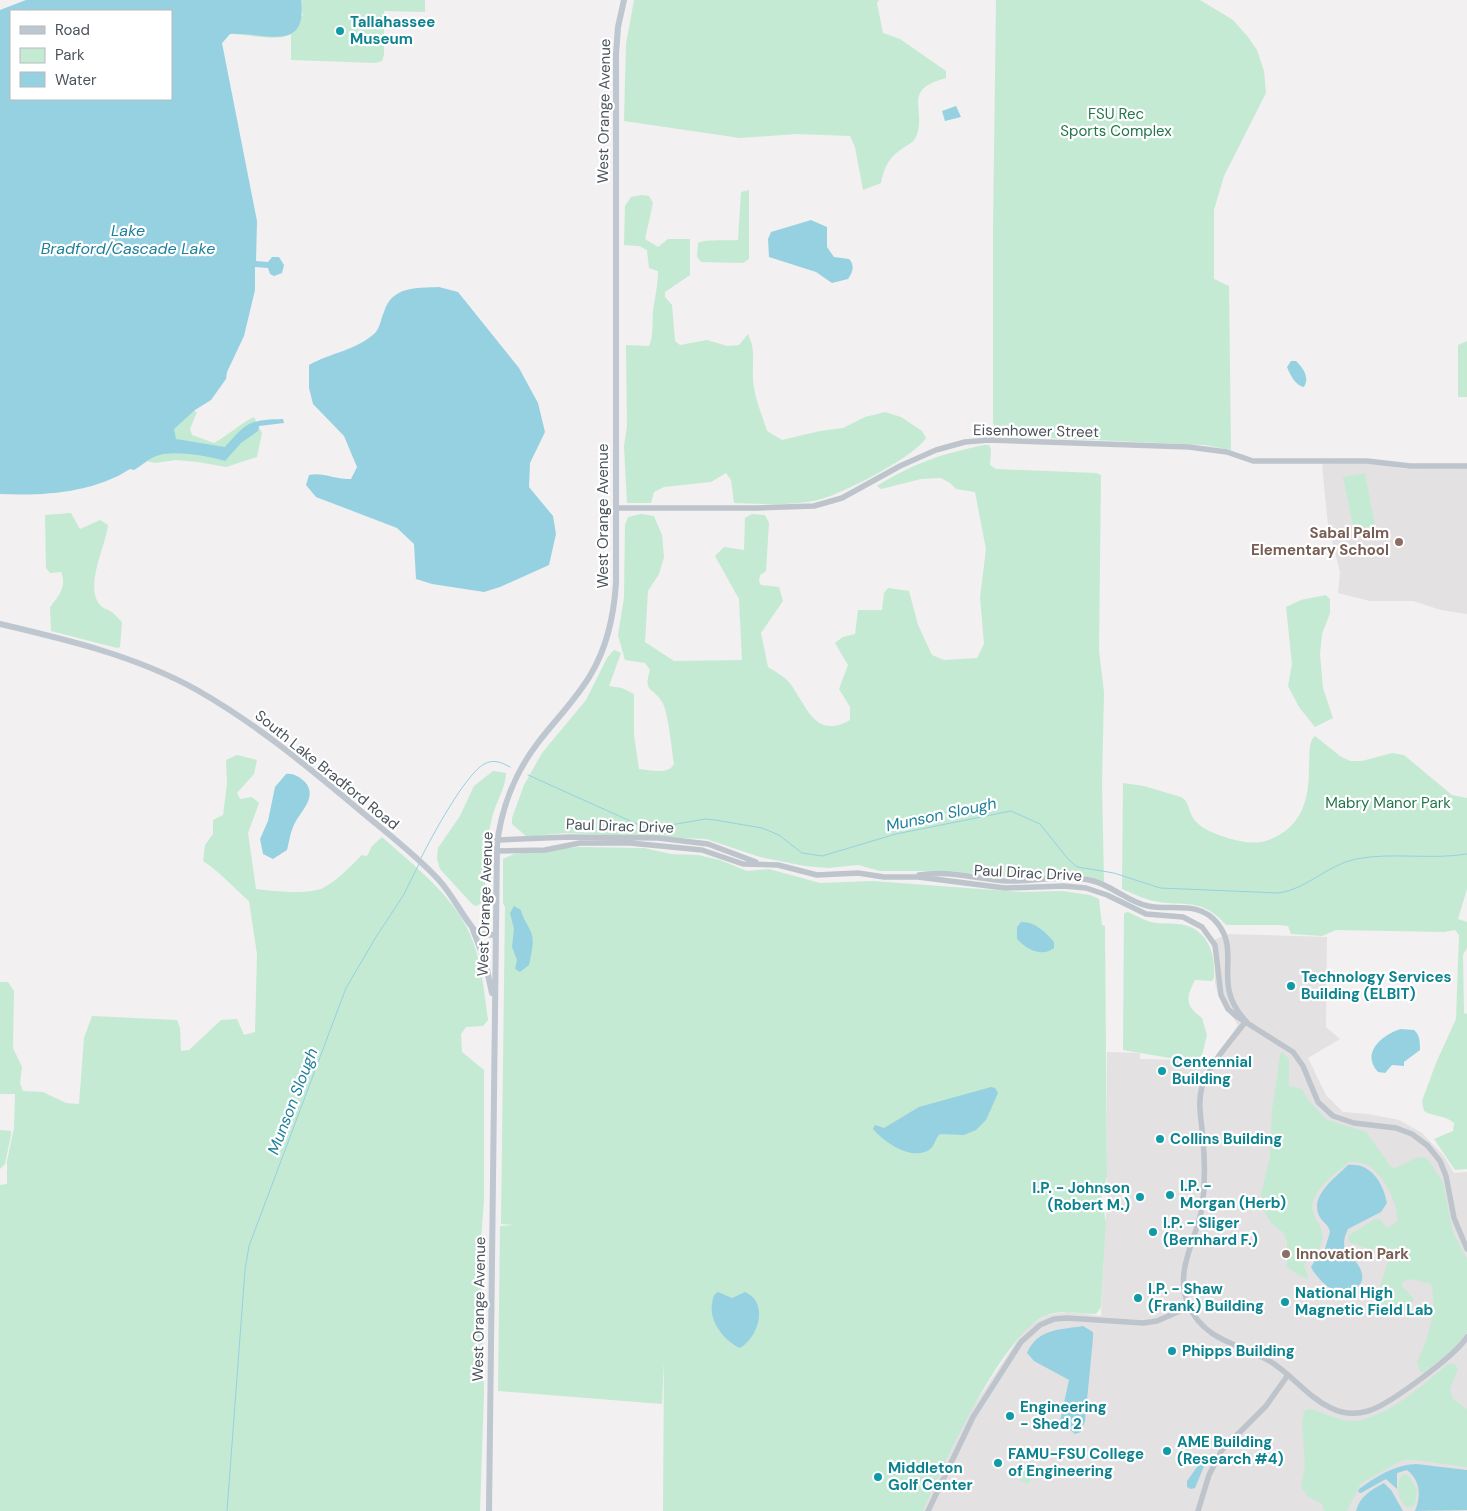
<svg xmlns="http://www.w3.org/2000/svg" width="1467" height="1511" font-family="'DM Sans',sans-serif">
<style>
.education{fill:#e3e1e1}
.green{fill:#c4ead3}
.water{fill:#96d1e2;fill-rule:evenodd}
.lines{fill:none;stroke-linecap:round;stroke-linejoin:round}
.stream{stroke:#96d1e2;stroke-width:1}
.tertiary{stroke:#bdc4cb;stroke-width:5.5}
.secondary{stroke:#bec6cf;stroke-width:6}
.culture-dot{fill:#0f9aa8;stroke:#fff;stroke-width:2}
.education-dot{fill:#8d6e63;stroke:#fff;stroke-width:2}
.labels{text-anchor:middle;stroke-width:4.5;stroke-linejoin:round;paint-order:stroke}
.culture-label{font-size:15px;font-weight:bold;fill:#0d838f;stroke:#fff;text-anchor:start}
.street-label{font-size:15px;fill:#4a535b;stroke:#fff}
.park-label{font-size:15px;fill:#23754d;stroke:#fff}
.education-label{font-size:15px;font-weight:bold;fill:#785e54;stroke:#fff;text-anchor:end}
.water-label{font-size:16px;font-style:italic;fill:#1e7f9b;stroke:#fff}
</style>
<rect width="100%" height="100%" fill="#f2f0f0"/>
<!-- education -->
<path class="education" d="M1373,463L1406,469L1467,468V614L1441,610L1413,601H1370L1338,593L1340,572L1328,525L1322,465L1323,464Z
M1227,934L1327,937L1326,1027L1340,1039L1308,1058L1326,1095L1343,1112L1368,1114L1399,1120L1422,1133L1444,1156L1454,1173L1467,1172V1511H832L945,1463L967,1416L1022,1333L1029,1326L1047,1315L1068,1312L1101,1316L1107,1197V1052L1140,1053V1059L1189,1060V1065L1211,1064L1238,1025L1218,994L1215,983V954L1210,942Z"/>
<!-- green -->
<path class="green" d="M199,0L303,16L300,0H425V12L384,11V55L382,61L375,63L291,60V34C279,42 246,34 230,34L222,43Z
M634,0H879L877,3L883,33L900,39L946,71V78C899,90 929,111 915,139C912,143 907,145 903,148C889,157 884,167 881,183L863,190L855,147L850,136L797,134L740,138L624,121L626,44Z
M996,0H1200L1233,20L1248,37L1257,50L1264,71L1266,93L1224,176L1214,210V279L1229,286L1231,450L1205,445L1004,436L996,432L993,422V229Z
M749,190V259L743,263L701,262L697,257L698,243C705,239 728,241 738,240L741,192Z
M642,195L649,196L653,203L645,239L658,247L668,239H690V275L665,292V297L672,305L675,341L680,345L707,340L727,346L739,345L748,334C756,351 752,359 753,377C753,395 762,414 767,431L782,440L820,431L843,428L865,417L885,412L901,417L922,431L926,438C913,458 842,494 818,500C791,506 761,504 734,503L731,480L726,473L711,482L664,487L654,492L651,503H627L624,446L627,427L626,345L649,346C654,335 652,323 653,311C655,297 658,285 658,271L649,268L647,250L639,246L624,245L625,206L631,197Z
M1467,341V397H1458V345Z
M192,410L197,412L190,429L192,435L214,443C229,435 239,424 254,417L262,433L257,457L226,467L198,462L176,460L155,463L141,460Z
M984,445H989L991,449L990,465L996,469L1096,473L1101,475L1099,650L1104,692L1102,784L1104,882L1068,876L1001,877L950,871H880L858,865L828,868L805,866L760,857L706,839L564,833L527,837L512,824V818L524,785L542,753L586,700L607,658L614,650L621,653L609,686L622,688L634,694V735L639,769C651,770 668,775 674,764C672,752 668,709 662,702C652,686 643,693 650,670L645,663L625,660L618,635L624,598L625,525L628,517L641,514L654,516L662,535L664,557L659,574L648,591L645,642L674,661L742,660L739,599L715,556L724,547L744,550L745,518L752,514L765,515L769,523L766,571L760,575L759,581L761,585L779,587L783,601L761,633L768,667C774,671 782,675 787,680C805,699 812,742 850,720V707L839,689L848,665L835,643L843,637L855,634L858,610H882L884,593L888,588L909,591L918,625L932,655L944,660L977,658L984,644L980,597L986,549L975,492L956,489L950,483L941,478L921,479L881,489L877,486C914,463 941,454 984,445Z
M1365,473L1375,526L1354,530L1343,477Z
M71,513L80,529L100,520L108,525C106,545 84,587 100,605C102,608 107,609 110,611C114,613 118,618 122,622L120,647L117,648L51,631L50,607C59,596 67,586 61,572L50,573L46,568L45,515Z
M1326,595L1330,599V613L1322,634L1320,654L1323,688L1333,718L1315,727L1299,707L1288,686L1292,664L1286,607L1301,600Z
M1315,736L1340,756L1350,761H1362L1392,753L1404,755L1452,795L1467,798V889L1458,919L1467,922V948L1463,955L1464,1013L1467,1014V1169L1455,1170L1434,1139L1453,1131L1454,1123C1445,1115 1434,1117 1424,1111L1422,1101L1436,1063L1456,1019L1459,935L1455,930L1444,932L1336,930L1322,936L1291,934L1288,926L1280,925H1226C1203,899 1189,906 1159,902C1145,900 1134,894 1122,889L1123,783L1144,786L1181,797C1189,801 1188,809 1192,816C1199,830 1221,836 1235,840C1252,844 1264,844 1279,835C1325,809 1300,746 1315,736Z
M237,755L257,760L254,774L237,793L240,799L252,797L259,803L248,833L256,889C272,891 309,895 323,888C338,880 350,867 362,855L367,856L372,846L382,837C413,865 452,894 470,934C482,961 484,992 488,1020L483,1026L466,1027L461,1034L462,1052L484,1070V1200L481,1239L484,1393L480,1511H0V1185L7,1184V1161L14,1128L15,1094H0V982H8L14,991L13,1048L22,1067L20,1083L23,1091L43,1092L66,1103L79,1104L84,1038L92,1016L177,1020L180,1028L181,1051L189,1050L221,1020L237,1019L244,1035L255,1032L257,954L249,901C233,887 220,872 203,861L205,845L213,834V820L223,815L227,784L226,760Z
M493,771L506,773C506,788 495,803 492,818C485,844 485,873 485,900L477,906L473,905L440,869L437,859L438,848L460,816L474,786Z
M579,847L644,848L671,854L698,855L720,860L747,871L769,869L820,883L872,881L1022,892L1062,891L1090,895L1099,899L1102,925L1105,926L1107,1177L1099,1206L1104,1211L1106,1223L1101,1307L1096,1314C1080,1314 1065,1310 1050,1314C1004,1327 943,1467 923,1511H663L664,1361L662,1404L498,1391L500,1226L514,1225L501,1224L505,907L503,903V859L514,854Z
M1128,912C1137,916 1147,922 1157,923C1164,924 1170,923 1177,924C1207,926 1216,953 1214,978L1212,981L1195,980C1185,999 1186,1006 1202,1018L1207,1035L1202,1055L1193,1062L1123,1050L1124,913Z
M1282,1052L1289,1059V1086L1302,1089L1308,1100L1327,1120L1366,1132L1391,1167L1395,1168L1416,1158L1424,1157L1430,1162L1443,1183L1453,1233L1467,1259V1332L1455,1348L1423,1373L1420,1371L1417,1362C1428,1340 1438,1309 1431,1284L1411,1279L1402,1282V1286L1414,1299L1411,1305L1392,1316L1377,1308L1376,1299L1391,1252L1389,1249H1368L1349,1242L1348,1236L1375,1219L1381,1220L1387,1228L1397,1222C1399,1203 1384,1177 1369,1166C1364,1162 1356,1162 1349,1162C1337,1172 1321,1183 1314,1198C1305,1216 1332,1229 1319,1248C1315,1254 1309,1260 1304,1265L1308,1277L1306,1279L1287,1267V1242L1284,1233L1272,1224L1259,1203L1270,1156L1272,1111L1280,1055Z
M0,1130L11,1131V1135L5,1164L0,1169Z
M1448,1364H1455L1458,1369L1450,1389L1453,1399L1467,1409V1467L1416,1460H1403L1361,1483L1347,1511H1324L1322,1504L1307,1496L1301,1486L1305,1464L1302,1423L1304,1411L1308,1409C1323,1411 1337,1421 1353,1421C1386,1419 1424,1384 1448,1364Z
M1026,1465L1036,1470L1028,1484L1018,1479Z
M1402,1474L1408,1475L1417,1489L1415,1504L1411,1507H1407C1397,1500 1396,1484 1402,1474Z"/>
<!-- water -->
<path class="water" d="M26,0H301C308,54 264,32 230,34L222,43L257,221L256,261L268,262L272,257H279L284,265L282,273L274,276L270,274L268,268L255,267V290L244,336L227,372L226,379L211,400L195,410L174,429L176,439L225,447C247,422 249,420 283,419L284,423L259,426L258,431L241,443L225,461C207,456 171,449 154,457C147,460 141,466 134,470L130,469C93,493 43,496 0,494V10ZM11,11H171V99H11Z
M956,106L961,117L945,121L942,111Z
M811,220L827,227V247L834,257L849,259C855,265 853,272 848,279L832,283L816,272L769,257L768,239L771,232Z
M439,287L458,292L519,368L538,403L545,432L530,463L529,487L553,516L556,534L549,565L500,587L484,592L432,584L416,579L414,544L397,528L316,497L306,485L309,475C324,472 336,480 351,479L357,467L344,436L313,404L309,388V365C330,353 357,350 375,333C380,328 381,318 384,312C392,286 416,288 439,287Z
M1291,361H1296C1303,368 1310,377 1304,387C1296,386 1290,375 1287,367Z
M286,774C293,773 298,776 304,781C320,797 298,813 293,827C290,834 289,842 287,850L273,859L263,854L260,839L268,821L275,787Z
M514,906L521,910C523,919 527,923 531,932C535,941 531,955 529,965L520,972L515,969L517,960L512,947L514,929L510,913Z
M1021,922C1034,921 1046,932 1054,942V948C1042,958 1026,949 1017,939V927Z
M1401,1029L1414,1030C1420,1035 1420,1042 1420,1050L1404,1062V1066L1392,1065L1385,1073L1378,1072C1360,1053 1383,1034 1401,1029Z
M991,1087L995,1088L998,1093L986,1120L976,1130L964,1135L940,1134C935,1138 935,1146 929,1150C911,1161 884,1142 873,1129L875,1125L884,1128L919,1107Z
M1348,1165C1370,1162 1383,1182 1387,1203L1381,1212L1348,1229C1335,1256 1358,1254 1362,1274C1365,1290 1345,1294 1333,1290C1326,1287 1314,1274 1311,1267L1317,1257L1324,1252L1330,1232C1329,1224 1320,1221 1318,1213C1312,1194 1336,1177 1348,1165Z
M718,1292L732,1298L745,1292C769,1302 759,1337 740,1348C724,1341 709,1321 712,1304C713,1299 713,1294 718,1292Z
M1083,1326L1093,1332V1338L1085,1421L1081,1432L1075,1434L1060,1421L1069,1380L1034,1361L1027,1353C1038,1328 1060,1330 1083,1326Z
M1207,1453V1459L1195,1488L1191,1489L1187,1487V1481Z
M1416,1464L1467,1470V1510L1415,1511C1421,1496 1421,1481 1407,1470L1397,1473V1489L1386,1479L1361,1493L1358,1492L1359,1489C1377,1476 1394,1465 1416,1464Z
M1384,1483L1391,1490L1403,1511H1356C1360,1496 1371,1490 1384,1483Z"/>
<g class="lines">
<!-- stream -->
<path class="stream" d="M528,775L648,829L705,819L715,820L762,828L779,835L802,853L822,856L896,834L1011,811L1040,824L1068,859L1077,867L1114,873L1160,888L1279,893C1307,889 1327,865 1356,859C1393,852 1431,860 1467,854
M421,858C432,836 465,775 484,764C494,759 501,762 510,767
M227,1511L245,1270L249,1246L346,988L376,937L403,896L419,864"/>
<!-- tertiary -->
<path class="tertiary" d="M616,508H757L814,506L842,498L900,466L936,450L965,442L989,440L1189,447L1227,452L1253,461H1367L1410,466H1467
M497,840L569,837L658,838L708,844L756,862
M496,851L545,850L580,843H630L702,850L743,864L778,865L817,875L858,873L884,877H918L1005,888L1064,886L1086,888L1107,895L1146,914L1183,917L1202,927L1215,945L1221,995L1228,1009L1236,1016L1293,1052L1303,1066L1318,1102L1333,1116L1354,1123L1396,1128L1412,1134L1428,1146L1440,1161L1446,1176L1454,1218L1467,1249
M919,875C949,870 976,879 1006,881C1034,882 1065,874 1093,881C1113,886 1128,902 1148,906C1173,911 1200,900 1218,924C1241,953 1212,984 1244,1019
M1246,1021C1231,1041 1210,1063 1202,1087C1197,1104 1202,1122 1203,1140C1205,1162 1205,1186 1202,1208C1196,1241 1173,1272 1189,1306C1204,1340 1239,1344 1268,1360C1291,1373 1307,1397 1331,1408C1343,1414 1355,1415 1368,1411C1389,1405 1455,1356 1467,1337
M928,1511L973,1417L1021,1342L1040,1325L1054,1319L1067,1318L1143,1323L1157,1321L1189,1307
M1198,1511L1209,1475L1222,1450L1266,1406L1288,1375"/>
<!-- secondary -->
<path class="secondary" d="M0,624C68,640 136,656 197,690C253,722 301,761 350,802C379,827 412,851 438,879C453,895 462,916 476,932L481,934L495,935
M473,930L485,961L492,993
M489,1511L497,845C501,809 515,773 537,744C555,720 576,700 591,674C607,647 614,614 616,583V54L618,27L624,0"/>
</g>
<!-- markers -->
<g class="culture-dot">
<circle cx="340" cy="31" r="5"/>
<circle cx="1291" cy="986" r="5"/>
<circle cx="1162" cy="1071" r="5"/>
<circle cx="1160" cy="1139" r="5"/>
<circle cx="1170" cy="1195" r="5"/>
<circle cx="1140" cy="1197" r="5"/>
<circle cx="1153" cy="1232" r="5"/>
<circle cx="1138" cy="1298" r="5"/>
<circle cx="1285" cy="1302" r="5"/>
<circle cx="1172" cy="1351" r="5"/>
<circle cx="1010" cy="1416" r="5"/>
<circle cx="1167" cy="1451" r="5"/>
<circle cx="998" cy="1463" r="5"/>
<circle cx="878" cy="1477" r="5"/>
</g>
<g class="education-dot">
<circle cx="1399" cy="542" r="5"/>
<circle cx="1286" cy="1254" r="5"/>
</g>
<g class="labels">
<!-- culture labels -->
<g class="culture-label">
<text x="350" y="27">Tallahassee<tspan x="350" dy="17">Museum</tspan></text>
<text x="1301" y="982">Technology Services<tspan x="1301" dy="17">Building (ELBIT)</tspan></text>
<text x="1172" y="1067">Centennial<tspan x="1172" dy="17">Building</tspan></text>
<text x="1170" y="1144">Collins Building</text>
<text x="1180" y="1191">I.P. -<tspan x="1180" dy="17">Morgan (Herb)</tspan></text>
<text x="1130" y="1193" text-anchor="end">I.P. - Johnson<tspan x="1130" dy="17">(Robert M.)</tspan></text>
<text x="1163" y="1228">I.P. - Sliger<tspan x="1163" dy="17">(Bernhard F.)</tspan></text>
<text x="1148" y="1294">I.P. - Shaw<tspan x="1148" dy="17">(Frank) Building</tspan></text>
<text x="1295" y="1298">National High<tspan x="1295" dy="17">Magnetic Field Lab</tspan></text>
<text x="1182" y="1356">Phipps Building</text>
<text x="1020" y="1412">Engineering<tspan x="1020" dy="17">- Shed 2</tspan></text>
<text x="1177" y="1447">AME Building<tspan x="1177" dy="17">(Research #4)</tspan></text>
<text x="1008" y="1459">FAMU-FSU College<tspan x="1008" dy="17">of Engineering</tspan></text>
<text x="888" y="1473">Middleton<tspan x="888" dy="17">Golf Center</tspan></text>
</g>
<!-- street labels -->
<g class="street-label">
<text transform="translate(604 111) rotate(-89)" y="5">West Orange Avenue</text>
<text transform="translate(1036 431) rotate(1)" y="5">Eisenhower Street</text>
<text transform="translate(603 516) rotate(-90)" y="5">West Orange Avenue</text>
<text transform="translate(327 770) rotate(39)" y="5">South Lake Bradford Road</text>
<text transform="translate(620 826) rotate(2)" y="5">Paul Dirac Drive</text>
<text transform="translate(1028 873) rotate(3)" y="5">Paul Dirac Drive</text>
<text transform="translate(485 904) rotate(-88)" y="5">West Orange Avenue</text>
<text transform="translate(479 1309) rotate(-89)" y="5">West Orange Avenue</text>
</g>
<!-- park labels -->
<g class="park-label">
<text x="1116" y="119">FSU Rec<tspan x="1116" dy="17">Sports Complex</tspan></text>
<text x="1388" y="808">Mabry Manor Park</text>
</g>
<!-- education labels -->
<g class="education-label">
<text x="1389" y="538">Sabal Palm<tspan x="1389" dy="17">Elementary School</tspan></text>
<text x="1296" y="1259" text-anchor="start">Innovation Park</text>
</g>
<!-- water labels -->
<g class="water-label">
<text x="128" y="236">Lake<tspan x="128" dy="18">Bradford/Cascade Lake</tspan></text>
<text transform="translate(941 814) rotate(-12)" y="6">Munson Slough</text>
<text transform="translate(292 1101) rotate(-69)" y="6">Munson Slough</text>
</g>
</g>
<!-- legend -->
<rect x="10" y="10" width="162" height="90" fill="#ffffff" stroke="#b7babd"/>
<rect x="20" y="26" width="25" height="8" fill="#bec6cf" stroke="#b7babd"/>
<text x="55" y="35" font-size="15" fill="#4a535b">Road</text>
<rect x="20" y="48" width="25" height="15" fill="#c4ead3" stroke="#b7babd"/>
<text x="55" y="60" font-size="15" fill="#4a535b">Park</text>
<rect x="20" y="72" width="25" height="15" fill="#96d1e2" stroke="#b7babd"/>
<text x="55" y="85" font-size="15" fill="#4a535b">Water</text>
</svg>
